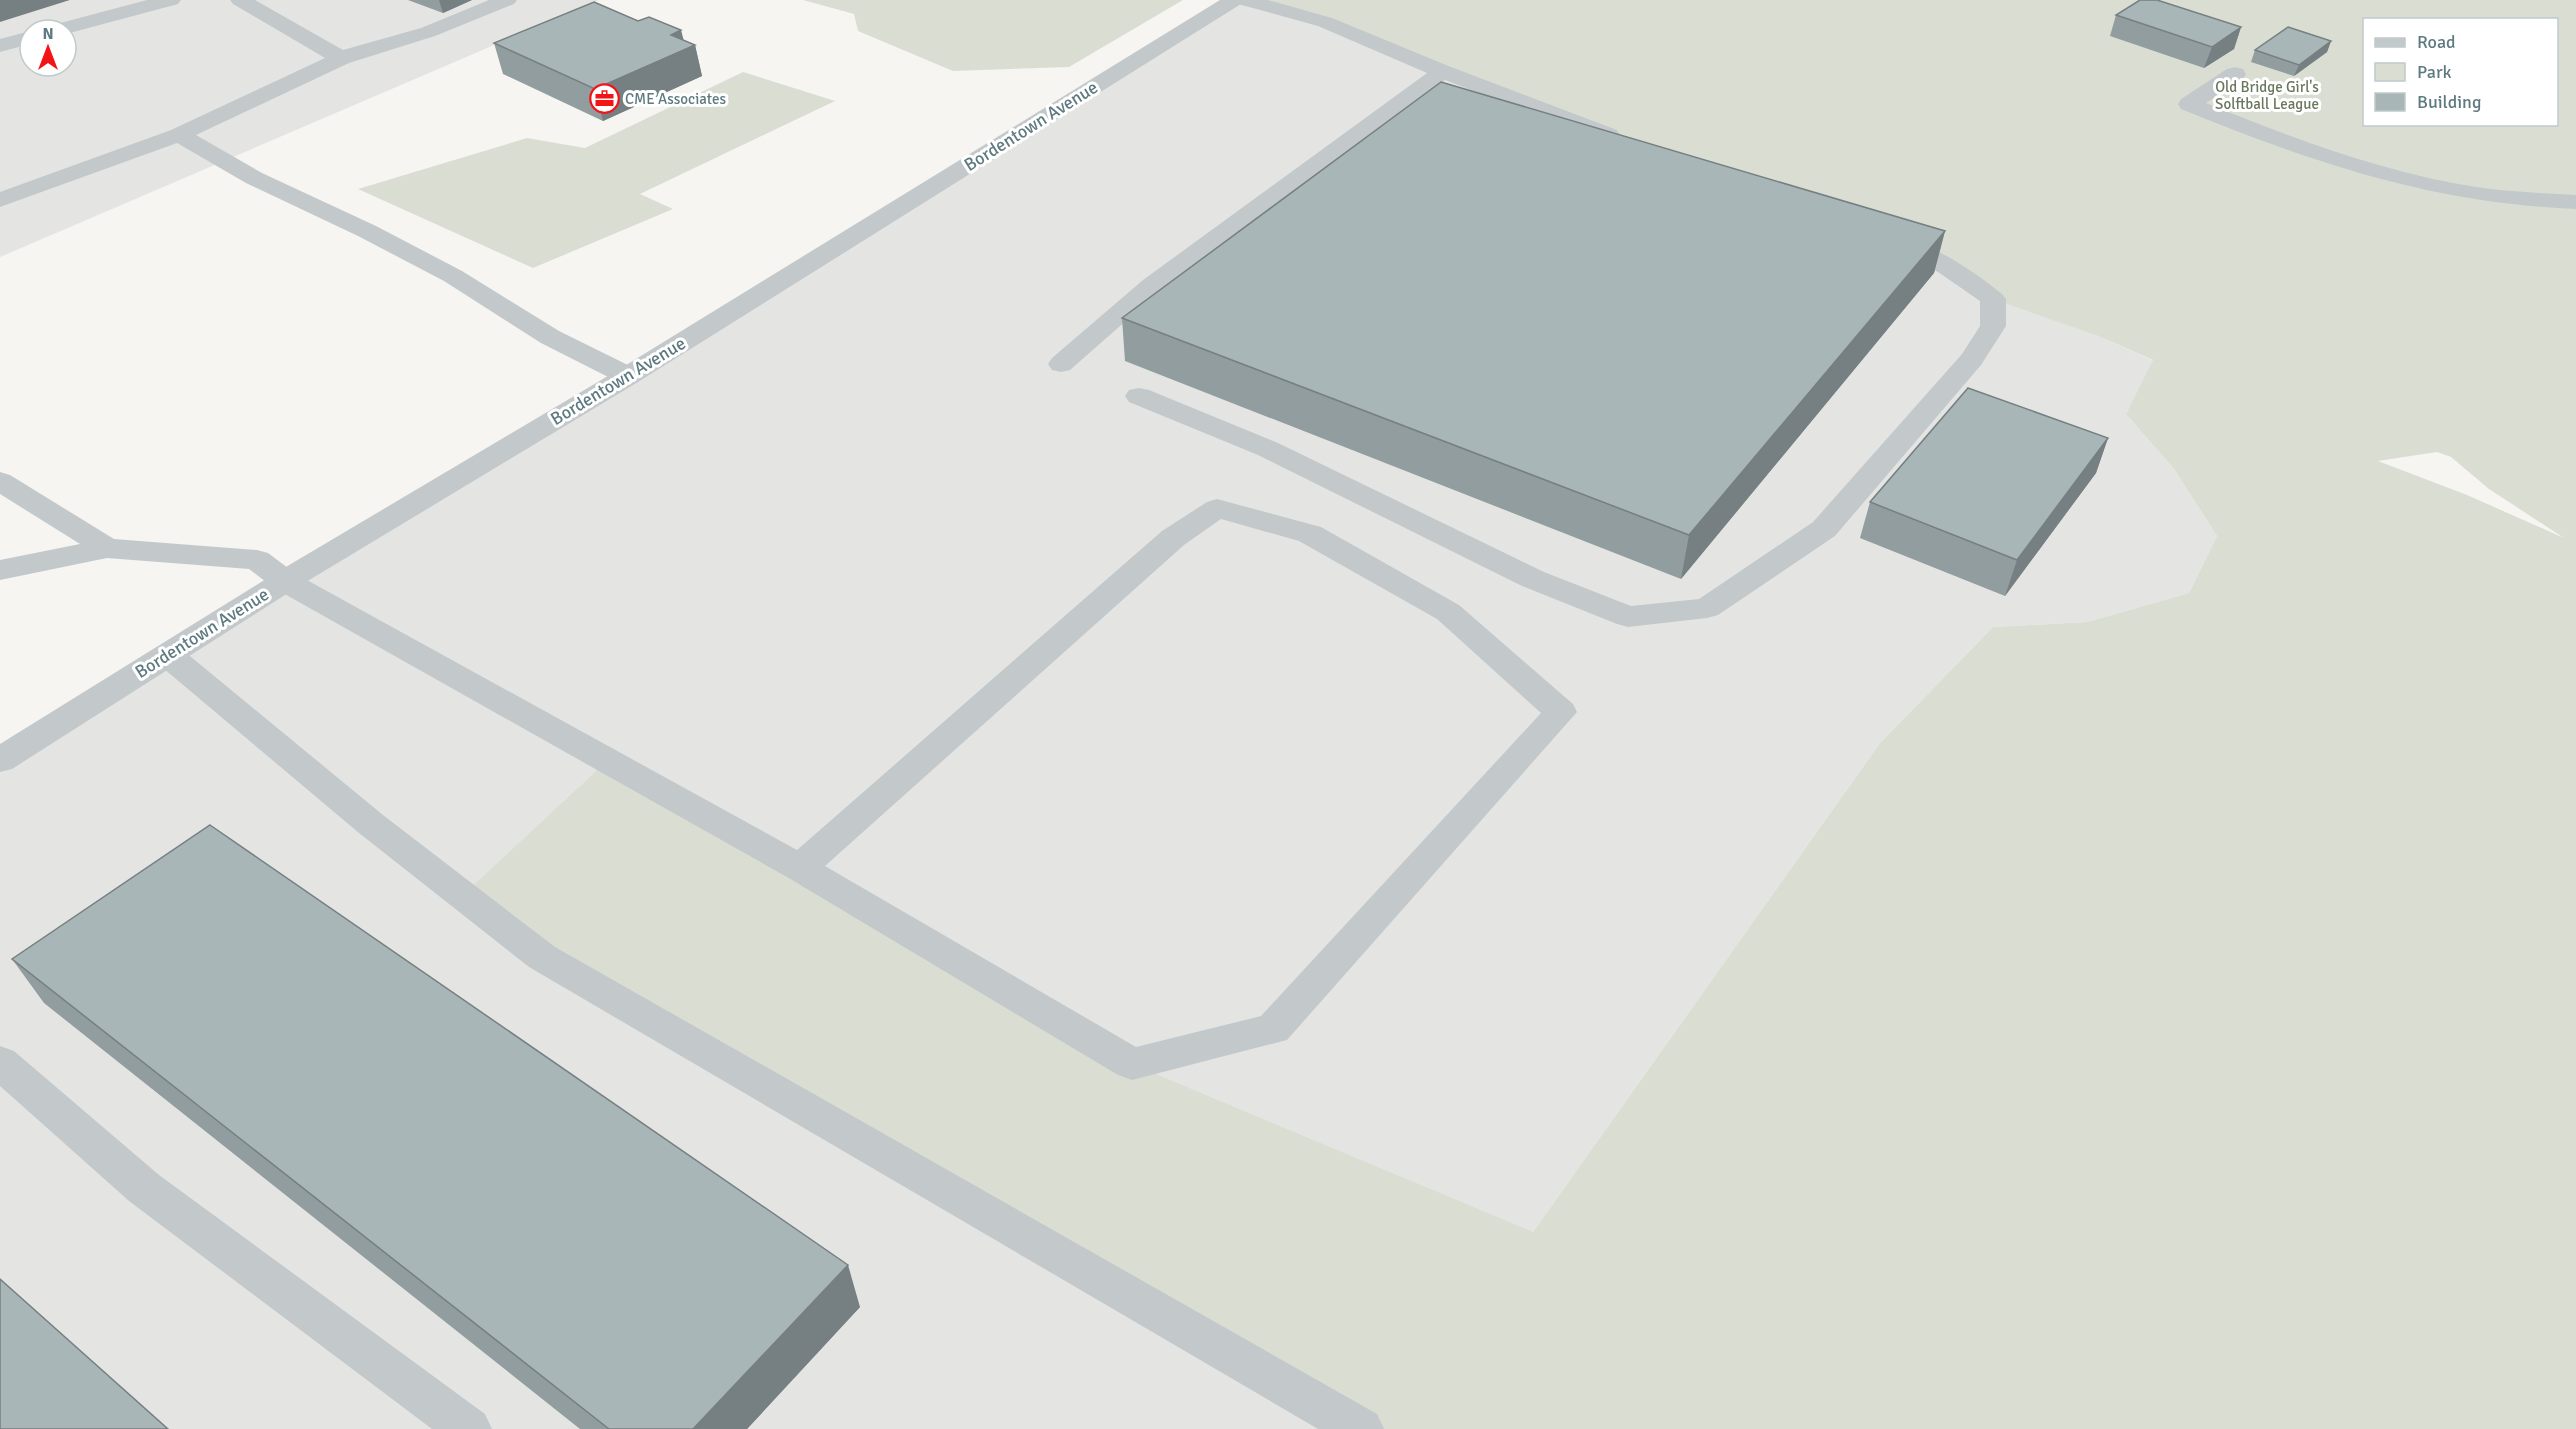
<svg xmlns="http://www.w3.org/2000/svg" width="2576" height="1429" font-family="Signika,sans-serif">
<style>
.built{fill:#e4e5e3;fill-rule:evenodd}
.green{fill:#daded2;fill-rule:evenodd}
.lines{fill:none;stroke-linecap:round;stroke-linejoin:round}
.service{fill:#c3c9cb;fill-rule:evenodd}
.tertiary{fill:#c3c9cb;fill-rule:evenodd}
.wall{fill:#919d9e}
.shaded-wall{fill:#767f81}
.building{fill:#a9b6b8;stroke:#767f81;stroke-width:1.5}
.labels{text-anchor:middle;stroke-width:6;stroke-linejoin:round;paint-order:stroke}
.far-park-label{font-size:15px;fill:#69775d;stroke:#fff}
.far-poi-label{font-size:15px;fill:#5e7a80;stroke:#fff;text-anchor:start}
.street-label{font-size:18px;fill:#5e7a80;stroke:#fff}
</style>
<rect width="100%" height="100%" fill="#f6f5f2"/>
<!-- built -->
<path class="built" d="M71,0H599L0,257V22ZM30,30H66V66H30Z
M1234,0L1325,22L2098,336L2154,361L2126,414L2174,469L2217,536L2189,593L2087,622L1993,627L1880,743L1533,1232L1685,1429H0V760Z"/>
<!-- green -->
<path class="green" d="M803,0H1183L1069,67L953,71L858,31L854,14Z
M1245,0H2576V1429H1361L463,895L608,760L1132,1064L1533,1232L1880,743L1993,627L2087,622L2189,593L2217,536L2174,469L2126,414L2153,360L2098,336L1993,299L1963,274L1325,22ZM2364,20H2556V124H2364ZM2437,452L2451,457L2489,489L2564,538L2467,495L2378,461Z
M743,72L835,101L640,194L673,209L533,268L358,189L527,138L585,148Z"/>
<g class="lines">
<!-- service -->
<path class="service" d="M147,0H181L178,4L66,34V30H46L49,26Z
M230,0H255L343,50L421,28L489,0H517L514,4L435,36L349,63L196,135L262,173L376,226L462,271L559,331L638,370L642,376L638,382L628,384L618,382L541,343L444,281L358,236L246,183L177,143L0,207V192L171,130L325,58L233,4Z
M1235,0H1268L1332,18L1451,67L1617,130L1620,135L1617,140L1609,142L1601,140L1445,80L1161,290L1070,370L1061,372L1052,370L1048,364L1052,358L1143,280L1427,73L1318,26L1238,4Z
M30,31V44L0,52V39Z
M2235,67L2243,69L2246,74L2243,79L2206,103C2293,138 2382,172 2476,187C2509,192 2542,193 2576,195V209C2431,203 2314,163 2181,109L2178,104L2181,99L2227,69Z
M1896,236C1935,245 1971,269 2002,294L2006,299V326L1981,365L1835,536L1718,615L1707,618L1628,627L1617,624L1522,586L1258,455L1129,402L1125,396L1129,390L1139,388L1149,390L1278,443L1544,572L1631,606L1699,599L1813,522L1962,354L1980,326V301L1938,272L1887,248L1884,243L1887,238Z
M0,472L10,475L114,539L257,550L268,553L296,574L797,850L1162,531L1207,502L1217,499L1321,527L1459,605L1573,704L1577,712L1287,1040L1132,1080L1118,1075L787,877L274,588L249,569L107,558L0,580V560L80,544L0,494ZM1221,519L1299,541L1437,619L1541,713L1261,1016L1136,1047L825,866L1184,545Z
M168,644L179,647L383,815L555,947L1377,1414L1384,1429H1318L529,967L359,833L157,663L152,655L157,647Z
M0,1046L14,1051L159,1175L485,1414L492,1429H432L129,1201L0,1086Z"/>
<!-- tertiary -->
<path class="tertiary" d="M1220,0H1244L1241,4L638,382L296,588L12,769L0,772V744L274,574L618,370Z"/>
</g>
<!-- wall -->
<path class="wall" d="M408,0H472L443,13Z
M2116,15L2241,27L2234,49L2204,68L2110,36Z
M684,40L695,45L702,76L603,121L503,74L494,43Z
M2331,41L2327,52L2294,76L2251,62L2255,50Z
M1945,231L1934,273L1681,579L1125,361L1122,318Z
M2108,438L2096,473L2005,596L1860,538L1870,502Z
M12,959L860,1307L747,1429H580L44,1003Z"/>
<!-- shaded-wall -->
<path class="shaded-wall" d="M0,0H70L0,22Z
M439,0H472L443,13Z
M2241,27L2234,49L2204,68L2212,47Z
M681,30L686,49L695,45L702,76L603,121L595,89L671,35Z
M2331,41L2327,52L2294,76L2299,65Z
M1945,231L1934,273L1681,579L1689,535Z
M2108,438L2096,473L2005,596L2017,560Z
M848,1265L860,1307L747,1429H693Z"/>
<!-- building -->
<path class="building" d="M2140,0H2157L2241,27L2212,47L2116,15Z
M594,2L638,21L649,17L681,30L671,35L695,45L595,89L494,43Z
M2288,27L2331,41L2299,65L2255,50Z
M1441,82L1945,231L1689,535L1122,318Z
M1968,388L2108,438L2017,560L1870,502Z
M210,825L848,1265L693,1429H609L12,959Z
M0,1279L168,1429H0Z"/>
<!-- icons -->
<defs>
<symbol id="office-ring" viewBox="-11 -11 22 22"><circle r="9.5" fill="#fff" stroke="#f31418" stroke-width="1.5"/><path d="M-6-3h4V-5.5h4V-3h4V5H-6ZM-1-4.5V-3h2v-1.5ZM-6 0V1H6V0Z" fill="#f31418"/></symbol>
</defs>
<g fill-rule="evenodd">
<use href="#office-ring" x="588" y="82" width="33" height="33"/>
</g>
<g class="labels">
<!-- far-park labels -->
<g class="far-park-label">
<text x="2267" y="92">Old Bridge Girl's<tspan x="2267" dy="17">Solftball League</tspan></text>
</g>
<!-- far-poi labels -->
<g class="far-poi-label">
<text x="625" y="104">CME Associates</text>
</g>
<!-- street labels -->
<g class="street-label">
<text transform="translate(1031 126) rotate(-32)" y="6">Bordentown Avenue</text>
<text transform="translate(618 381) rotate(-31)" y="6">Bordentown Avenue</text>
<text transform="translate(202 633) rotate(-32)" y="6">Bordentown Avenue</text>
</g>
</g>
<!-- legend -->
<rect x="2363" y="18" width="195" height="108" fill="#ffffff" stroke="#bfcacc" stroke-width="1.5"/>
<rect x="2375" y="38" width="30" height="9" fill="#c3c9cb" stroke="#bfcacc" stroke-width="1.5"/>
<text x="2417" y="48" font-size="18" fill="#5e7a80">Road</text>
<rect x="2375" y="63" width="30" height="18" fill="#daded2" stroke="#bfcacc" stroke-width="1.5"/>
<text x="2417" y="78" font-size="18" fill="#5e7a80">Park</text>
<rect x="2375" y="93" width="30" height="18" fill="#a9b6b8" stroke="#bfcacc" stroke-width="1.5"/>
<text x="2417" y="108" font-size="18" fill="#5e7a80">Building</text>
<!-- north arrow -->
<g transform="translate(48 48)"><circle r="28" fill="#ffffff" stroke="#bfcacc" stroke-width="1.5"/>
<path d="M0-4.5L10 22L0 15L-10 22Z" fill="#f31418"/>
<text y="-9" font-size="16" font-weight="bold" text-anchor="middle" fill="#5e7a80">N</text>
</g>
</svg>
